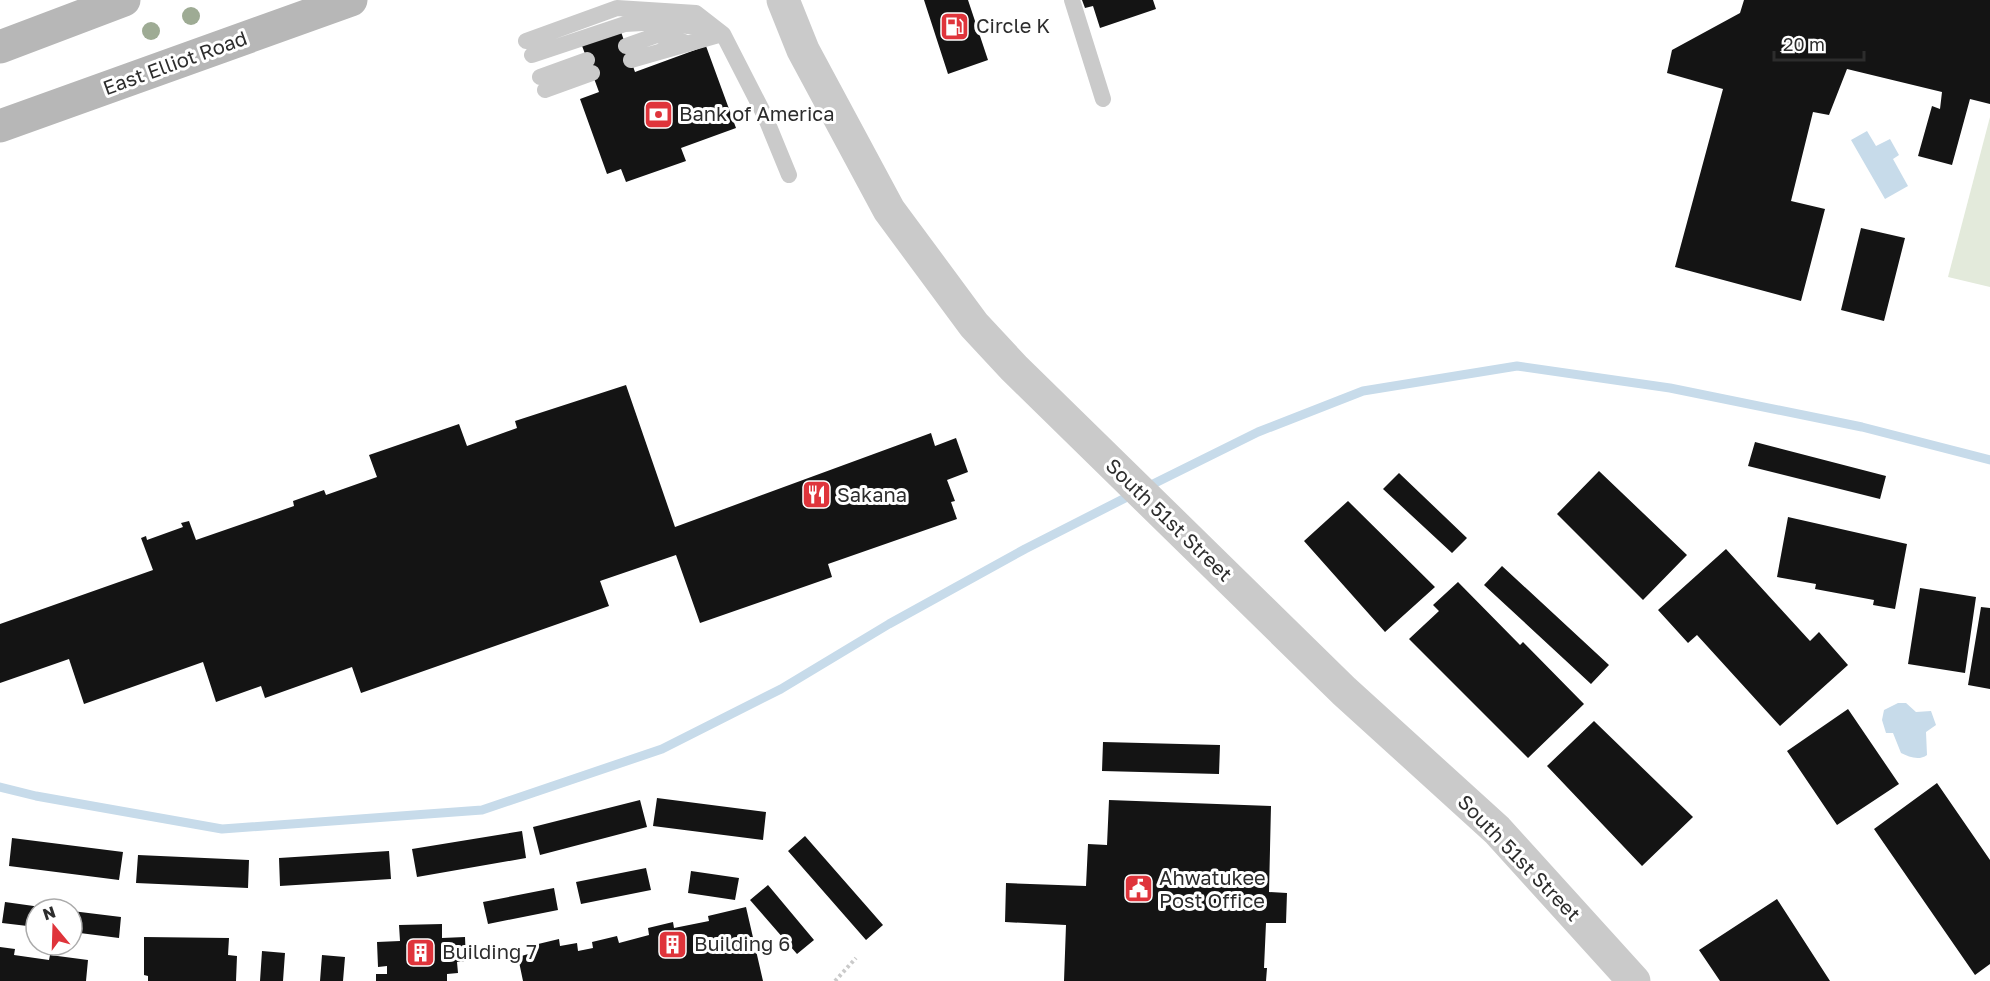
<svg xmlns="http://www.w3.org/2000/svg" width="1990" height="981" font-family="'Golos Text',sans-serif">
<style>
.green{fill:#e3eadb}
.water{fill:#c7dbea}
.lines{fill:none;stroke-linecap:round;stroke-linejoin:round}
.stream{stroke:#c7dbea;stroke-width:9}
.building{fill:#141414}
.path{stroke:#cacaca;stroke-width:4;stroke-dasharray:3 3;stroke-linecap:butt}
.service{stroke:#cacaca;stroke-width:16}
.tertiary{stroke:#cacaca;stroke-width:33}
.secondary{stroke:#b7b7b7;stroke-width:33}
.tree{fill:#9eab94}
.labels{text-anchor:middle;stroke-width:6;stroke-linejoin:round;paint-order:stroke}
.poi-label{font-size:20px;fill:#2d2d2d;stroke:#fff;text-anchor:start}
.street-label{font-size:20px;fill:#2d2d2d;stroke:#fff}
</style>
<rect width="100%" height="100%" fill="#fff"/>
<!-- green -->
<path class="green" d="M1990,117V287L1948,277Z"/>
<!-- water -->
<path class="water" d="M1867,131L1876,146L1890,139L1899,155L1893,159L1908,186L1885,199L1851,140Z
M1898,703H1906L1916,712L1931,711L1936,725L1926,732L1927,755C1919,761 1909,757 1901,753L1893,733H1886L1882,720L1884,710Z"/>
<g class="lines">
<!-- stream -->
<path class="stream" d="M1145,488L1258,432L1363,391L1517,366L1670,388L1862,427L1990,460
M0,787L36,796L222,829L482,810L662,749L781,689L889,624L1025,549L1133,494"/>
</g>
<!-- building -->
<path class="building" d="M924,0H968L988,60L948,74Z
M1082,0H1153L1156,9L1100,28L1093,6L1085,8Z
M1744,0H1990V104L1970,99L1952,165L1918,156L1932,106L1940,109L1942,92L1847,69L1829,115L1813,112L1791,201L1825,209L1801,301L1675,267L1723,89L1667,73L1672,50L1740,13Z
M620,29L635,72L706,46L736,128L681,148L686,161L626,182L621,169L607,174L580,99L599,92L581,43Z
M1861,228L1905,238L1884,321L1841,310Z
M626,385L675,527L931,433L935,446L956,438L968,472L947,480L955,501L951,502L957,519L828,564L832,577L700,623L676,555L600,581L609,606L361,693L352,667L265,698L261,686L216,702L203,662L84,704L69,659L0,683V624L153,570L141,538L146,536L147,540L183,527L181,523L189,521L196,540L294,506L293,501L324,490L326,495L377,477L369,455L459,424L467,446L517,428L515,421Z
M1755,442L1886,476L1880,499L1748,466Z
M1599,471L1687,555L1643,600L1557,514Z
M1399,473L1467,538L1452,553L1383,489Z
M1348,501L1435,587L1385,632L1304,541Z
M1788,517L1907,544L1895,609L1873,605L1874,600L1815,589L1816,584L1777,577Z
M1726,549L1810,641L1819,632L1848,665L1780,726L1697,635L1688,643L1658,610Z
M1502,566L1609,665L1591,684L1484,585Z
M1458,582L1520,645L1523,642L1584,704L1528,758L1409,639L1439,611L1433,605Z
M1920,588L1976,597L1965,673L1908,664Z
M1981,607L1990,608V689L1968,685Z
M1848,709L1899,784L1837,825L1787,751Z
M1594,721L1693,817L1642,866L1547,766Z
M1103,742L1220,745L1219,774L1102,771Z
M1937,783L1990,860V964L1975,975L1874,829Z
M657,798L766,812L763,840L653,826Z
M640,800L647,827L540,855L533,827Z
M1109,800L1271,806L1269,892L1287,893L1286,923H1266L1264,968H1267L1266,981H1064L1066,925L1005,922L1006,883L1086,886L1088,844L1107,845Z
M522,831L526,858L417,877L412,849Z
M805,836L883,925L866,940L788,851Z
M12,838L123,852L119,880L9,866Z
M389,851L391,879L280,886L279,858Z
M138,855L249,860L248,888L136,883Z
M646,868L651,890L581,904L576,882Z
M691,871L739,878L735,900L688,893Z
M768,885L814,940L797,954L750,900Z
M554,888L558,910L488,924L483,902Z
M1777,899L1830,981H1720L1699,950Z
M5,902L48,908V909H36V927L2,923Z
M746,907L763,981H523L518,957L535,952L534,945L559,939L560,946L577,943L578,951L593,948L592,942L617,936L619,943L649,935L648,928L673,922L674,928L709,921L708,916Z
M72,911L121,917L119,938L72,932Z
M442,924V938L465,937L466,962H457L458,973L447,974V981H376V974H387V966L378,967L377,942L400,941L399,925Z
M144,937L229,938L228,955L237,956L236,981H148V976L144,975Z
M0,947L15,949L14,955L49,960L50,955L88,960L86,981H0Z
M262,951L285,953L283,981H260Z
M322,955L345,957L343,981H320Z"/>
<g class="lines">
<!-- path -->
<path class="path" d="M835,981L856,958"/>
<!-- service -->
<path class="service" d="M1072,0L1103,99
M526,41L617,8L696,13L723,34L764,114L789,175
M626,46L657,35L684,42
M532,55L625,24L660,22L716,30
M631,60L722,34
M540,77L587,60
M545,90L592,73"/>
<!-- tertiary -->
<path class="tertiary" d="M783,0L803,50L889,210L974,325L1014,368L1344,691L1497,830L1634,981"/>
<!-- secondary -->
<path class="secondary" d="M0,47L124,0
M0,126L351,0"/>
</g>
<!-- trees -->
<g class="tree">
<circle cx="191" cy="16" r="9"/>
<circle cx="151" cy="31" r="9"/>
</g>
<!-- icons -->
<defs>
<symbol id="fuel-square" viewBox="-11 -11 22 22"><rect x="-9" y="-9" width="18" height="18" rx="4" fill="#df343b" stroke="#fff"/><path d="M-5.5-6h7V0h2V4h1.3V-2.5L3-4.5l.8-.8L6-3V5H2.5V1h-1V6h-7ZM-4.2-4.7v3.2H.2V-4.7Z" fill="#fff"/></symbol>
<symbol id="bank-square" viewBox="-11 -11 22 22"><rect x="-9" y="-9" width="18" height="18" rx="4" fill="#df343b" stroke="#fff"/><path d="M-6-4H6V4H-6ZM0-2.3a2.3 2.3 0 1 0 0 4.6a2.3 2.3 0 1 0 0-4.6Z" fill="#fff"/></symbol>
<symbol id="restaurant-square" viewBox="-11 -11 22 22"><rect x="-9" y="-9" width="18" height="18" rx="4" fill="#df343b" stroke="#fff"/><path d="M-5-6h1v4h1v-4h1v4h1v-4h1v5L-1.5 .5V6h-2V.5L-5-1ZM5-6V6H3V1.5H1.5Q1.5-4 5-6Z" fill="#fff"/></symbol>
<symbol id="civic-square" viewBox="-11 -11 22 22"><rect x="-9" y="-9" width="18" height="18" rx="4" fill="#df343b" stroke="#fff"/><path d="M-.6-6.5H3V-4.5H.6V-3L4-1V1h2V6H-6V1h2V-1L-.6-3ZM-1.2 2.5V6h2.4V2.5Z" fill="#fff"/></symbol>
<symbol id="building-square" viewBox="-11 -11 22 22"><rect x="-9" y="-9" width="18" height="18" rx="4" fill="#df343b" stroke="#fff"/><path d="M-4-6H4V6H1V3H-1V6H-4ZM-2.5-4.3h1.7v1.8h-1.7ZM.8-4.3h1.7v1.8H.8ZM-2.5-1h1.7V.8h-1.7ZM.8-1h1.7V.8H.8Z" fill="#fff"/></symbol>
</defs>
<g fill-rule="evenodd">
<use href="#fuel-square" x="938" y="10" width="33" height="33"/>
<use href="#bank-square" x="642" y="98" width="33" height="33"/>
<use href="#restaurant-square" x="800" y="478" width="33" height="33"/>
<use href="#civic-square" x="1122" y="872" width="33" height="33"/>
<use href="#building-square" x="656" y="928" width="33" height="33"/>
<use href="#building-square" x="404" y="936" width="33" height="33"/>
</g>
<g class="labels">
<!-- poi labels -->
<g class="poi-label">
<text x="976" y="33">Circle K</text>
<text x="679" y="121">Bank of America</text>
<text x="837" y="502">Sakana</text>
<text x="1159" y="885">Ahwatukee<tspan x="1159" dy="23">Post Office</tspan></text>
<text x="694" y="951">Building 6</text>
<text x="442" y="959">Building 7</text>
</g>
<!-- street labels -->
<g class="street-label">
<text transform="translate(175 63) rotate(-20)" y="7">East Elliot Road</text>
<text transform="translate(1169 520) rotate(44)" y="7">South 51st Street</text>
<text transform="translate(1519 858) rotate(46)" y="7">South 51st Street</text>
</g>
</g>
<!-- north arrow -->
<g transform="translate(54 927) rotate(341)"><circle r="28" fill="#ffffff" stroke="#ababab" stroke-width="1.5"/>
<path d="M0-4.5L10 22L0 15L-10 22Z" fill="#df343b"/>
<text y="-9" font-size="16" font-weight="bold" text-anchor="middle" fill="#2d2d2d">N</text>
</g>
<!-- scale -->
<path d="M1774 51v9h90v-9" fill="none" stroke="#2d2d2d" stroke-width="3"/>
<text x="1783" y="51" font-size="18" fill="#2d2d2d" stroke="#ffffff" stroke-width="4.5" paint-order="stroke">20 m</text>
</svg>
